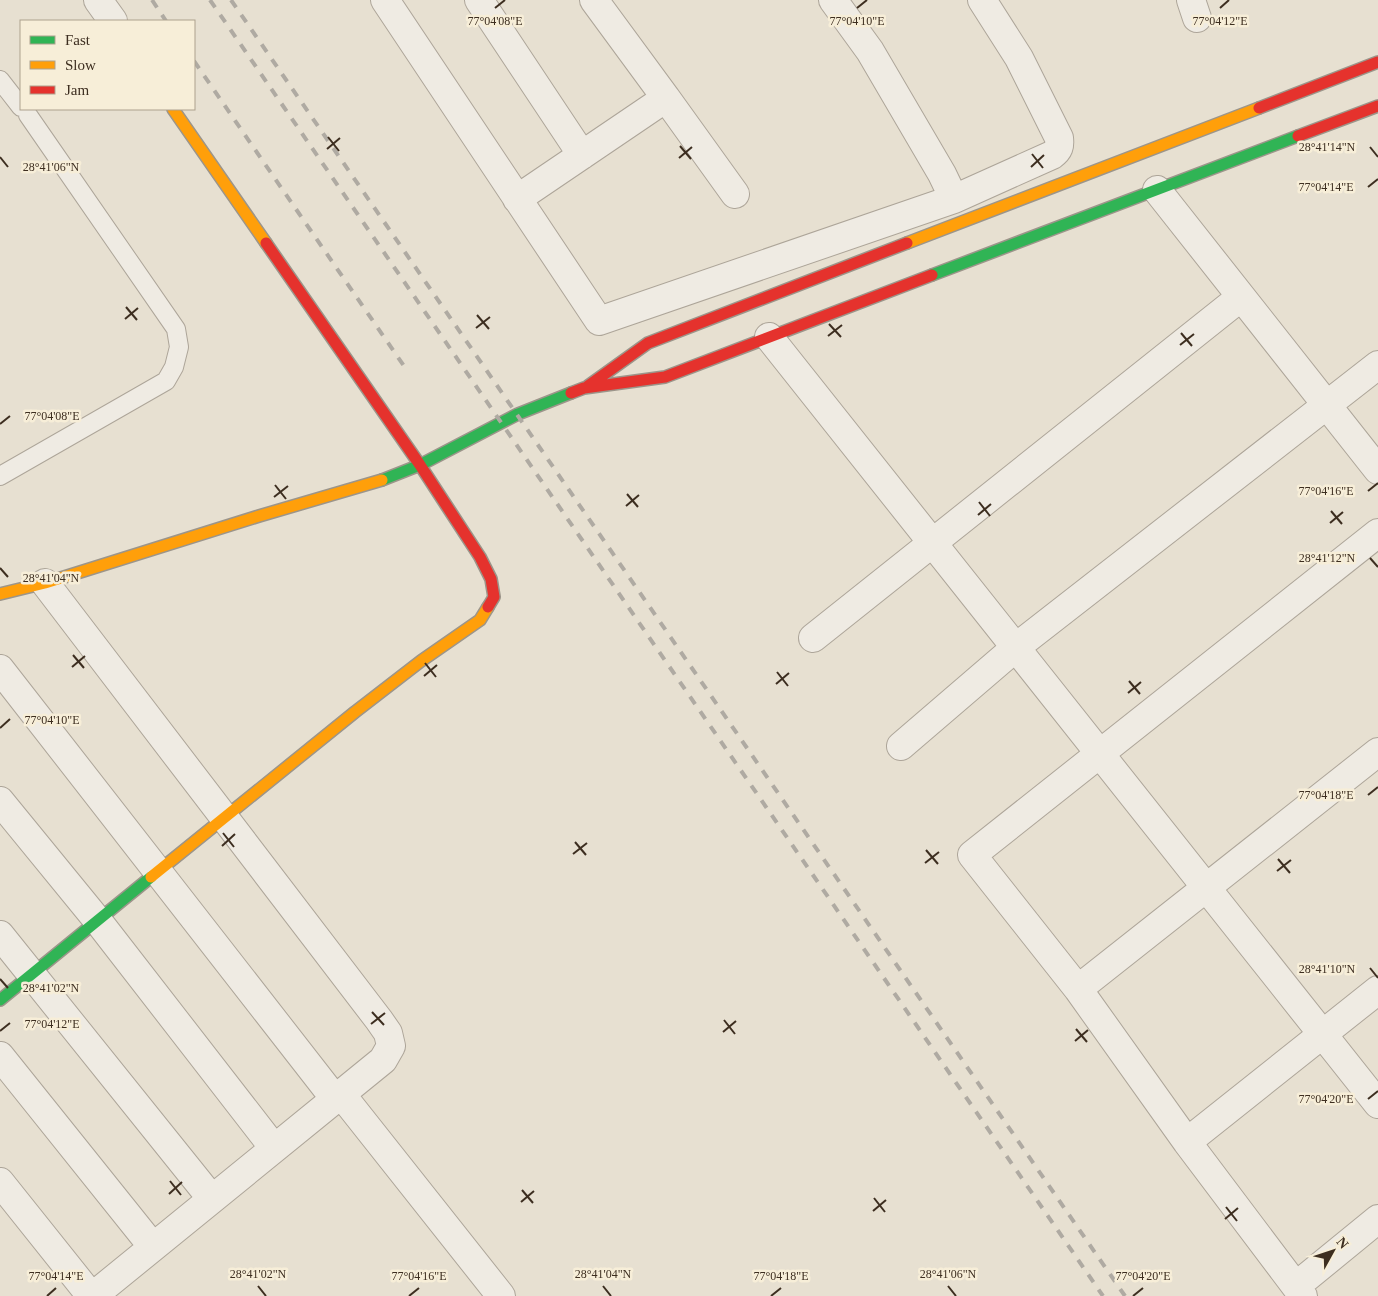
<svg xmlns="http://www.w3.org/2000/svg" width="1378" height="1296" font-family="Georgia,serif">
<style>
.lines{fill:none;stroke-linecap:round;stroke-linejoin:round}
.lane-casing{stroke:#ada599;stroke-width:20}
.street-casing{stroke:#ada599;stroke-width:30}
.fast-casing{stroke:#9c958a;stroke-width:14}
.slow-casing{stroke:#9c958a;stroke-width:14}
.jam-casing{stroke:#9c958a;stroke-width:14}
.lane{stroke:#efebe3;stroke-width:18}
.street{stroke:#efebe3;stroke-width:28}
.fast{stroke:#30b455;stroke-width:11}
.slow{stroke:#ff9f0a;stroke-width:11}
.jam{stroke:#e5322d;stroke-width:11}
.rail{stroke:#afaaa2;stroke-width:4;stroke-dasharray:9 9;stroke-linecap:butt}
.ticks{fill:none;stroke:#3d2e20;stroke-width:2}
.ticks-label{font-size:12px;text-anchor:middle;fill:#3d2e20;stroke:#f7eed8;stroke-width:5;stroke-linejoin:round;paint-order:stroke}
</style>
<rect width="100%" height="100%" fill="#e7e0d1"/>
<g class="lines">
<defs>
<path id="lane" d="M0,80L21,107
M0,476L166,381L174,367L179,347L176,329L28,115"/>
<path id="street" d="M98,0L113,21
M385,0L599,321L954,199L1052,155C1059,150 1060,146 1059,138L1019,58L982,0
M479,0L582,155
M833,0L870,51L942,174L954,199
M1191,0L1197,18
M666,98L735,194
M1157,190L1378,470
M517,199L666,98L594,0
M769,337L1378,1104
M45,583L379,1020L388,1033L391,1046L383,1060L93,1296
M813,638L1241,297
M0,669L335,1099
M901,746L1015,648L1378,365
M0,801L98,921L274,1148
M0,935L212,1199
M1078,989L1378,752
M0,1056L153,1247
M341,1094L501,1296
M1187,1142L1378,990
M0,1182L91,1296
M1296,1286L1378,1219
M1303,1296L1187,1142L1078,989L972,855L1378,533"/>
<path id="fast" d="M932,275L1298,136
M382,480L420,465L518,414L571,393
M0,1000L151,877"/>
<path id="slow" d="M173,109L266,243
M907,243L1259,108
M0,594L45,583L259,516L382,480
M151,877L355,712L421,661L480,620L488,607"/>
<path id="jam" d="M1259,108L1378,62
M1298,136L1378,106
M266,243L420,465L480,557L491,579L494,597L488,607
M588,386L648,343L907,243
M571,393L584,388L665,377L932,275"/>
</defs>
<!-- lane casing -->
<use href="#lane" class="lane-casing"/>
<!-- street casing -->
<use href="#street" class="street-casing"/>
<!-- fast casing -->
<use href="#fast" class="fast-casing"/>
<!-- slow casing -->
<use href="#slow" class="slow-casing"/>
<!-- jam casing -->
<use href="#jam" class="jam-casing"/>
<!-- lane -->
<use href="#lane" class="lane"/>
<!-- street -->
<use href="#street" class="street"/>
<!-- fast -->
<use href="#fast" class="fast"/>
<!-- slow -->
<use href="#slow" class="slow"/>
<!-- jam -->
<use href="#jam" class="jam"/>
<!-- rail -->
<path class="rail" d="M152,0L166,21
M210,0L1103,1296
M231,0L1125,1296
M194,61L404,366"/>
</g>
<!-- ticks -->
<path class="ticks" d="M495,8L505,0M857,8L867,0M1220,8L1229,0M328,137L339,151M680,146L691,159M1370,147L1378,157M327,149L340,138M1032,154L1043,168M0,157L8,167M679,158L692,147M1031,167L1044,155M1368,187L1378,179M126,307L137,320M477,315L489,329M125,319L138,308M829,324L841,337M476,328L490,317M1181,333L1192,346M828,336L842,325M1180,345L1194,334M0,424L10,416M275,485L286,499M1368,491L1378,483M627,494L638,507M274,497L288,486M979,502L990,516M626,506L639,495M1331,511L1342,524M978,515L991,504M1330,523L1343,512M1370,558L1378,567M0,568L8,577M73,655L84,668M425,663L436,677M72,667L85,656M777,672L788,686M424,676L437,665M1129,681L1140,694M776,684L789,673M1128,693L1141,682M0,728L10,719M1368,795L1378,787M223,833L234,847M575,842L586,855M222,846L235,834M926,850L938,864M573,854L587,843M1278,859L1290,873M925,863L939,852M1277,871L1291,860M1370,968L1378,978M0,979L8,988M372,1012L384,1025M724,1020L735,1034M371,1024L385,1013M1076,1029L1087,1042M0,1031L10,1023M723,1032L736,1021M1075,1041L1088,1030M1368,1099L1378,1091M170,1181L181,1195M522,1190L533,1203M169,1194L182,1182M874,1198L885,1212M521,1202L534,1191M1226,1207L1237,1221M873,1211L886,1200M1225,1219L1238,1208M258,1286L266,1296M603,1286L611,1296M948,1286L956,1296M47,1296L56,1288M409,1296L419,1288M771,1296L781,1288M1133,1296L1143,1288"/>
<g class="ticks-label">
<text x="495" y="25">77°04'08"E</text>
<text x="857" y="25">77°04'10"E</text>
<text x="1220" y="25">77°04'12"E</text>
<text x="1327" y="151">28°41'14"N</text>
<text x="51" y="171">28°41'06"N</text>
<text x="1326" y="191">77°04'14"E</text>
<text x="52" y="420">77°04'08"E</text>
<text x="1326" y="495">77°04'16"E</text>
<text x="1327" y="562">28°41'12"N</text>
<text x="51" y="582">28°41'04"N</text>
<text x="52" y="724">77°04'10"E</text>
<text x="1326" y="799">77°04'18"E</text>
<text x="1327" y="973">28°41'10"N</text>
<text x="51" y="992">28°41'02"N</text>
<text x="52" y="1028">77°04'12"E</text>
<text x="1326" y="1103">77°04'20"E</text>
<text x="258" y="1278">28°41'02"N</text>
<text x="603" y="1278">28°41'04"N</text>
<text x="948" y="1278">28°41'06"N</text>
<text x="56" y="1280">77°04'14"E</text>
<text x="419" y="1280">77°04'16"E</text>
<text x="781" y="1280">77°04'18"E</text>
<text x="1143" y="1280">77°04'20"E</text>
</g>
<!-- legend -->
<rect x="20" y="20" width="175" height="90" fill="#f7eed8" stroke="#ada18e"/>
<rect x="30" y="36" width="25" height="8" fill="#30b455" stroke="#ada18e"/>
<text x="65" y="45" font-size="15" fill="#3d2e20">Fast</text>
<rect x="30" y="61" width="25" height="8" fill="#ff9f0a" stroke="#ada18e"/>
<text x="65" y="70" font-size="15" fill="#3d2e20">Slow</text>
<rect x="30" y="86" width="25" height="8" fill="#e5322d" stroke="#ada18e"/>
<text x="65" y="95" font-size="15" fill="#3d2e20">Jam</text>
<!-- north arrow -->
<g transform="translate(1333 1251) rotate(50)" stroke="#f7eed8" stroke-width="4" paint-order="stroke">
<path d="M0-4L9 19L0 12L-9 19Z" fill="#3d2e20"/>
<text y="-8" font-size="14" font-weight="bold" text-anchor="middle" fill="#3d2e20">N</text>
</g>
</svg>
